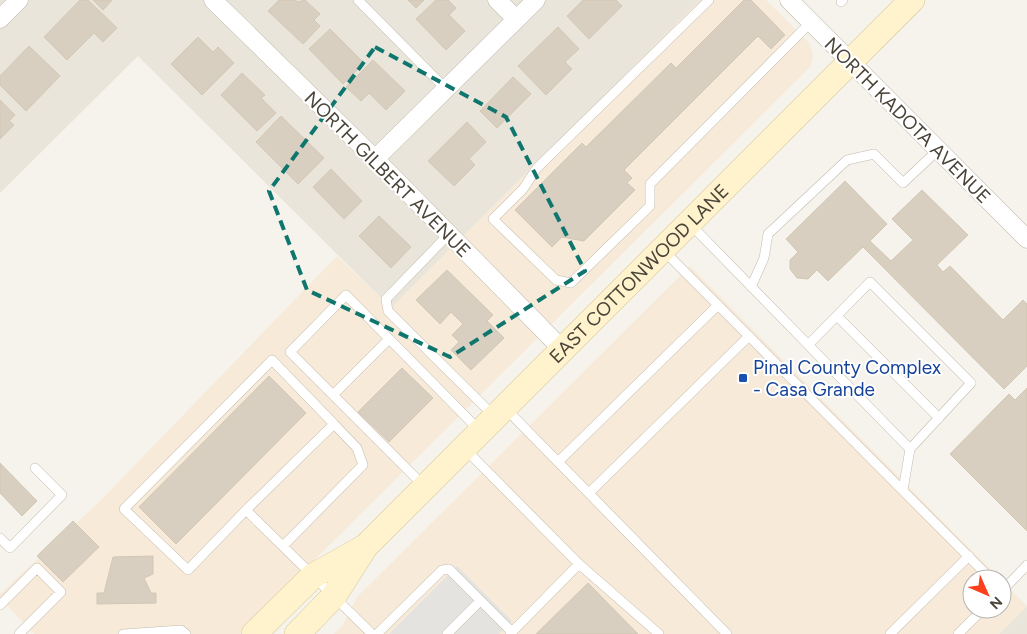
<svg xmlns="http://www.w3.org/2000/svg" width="1027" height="634" font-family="Figtree,sans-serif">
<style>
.residential{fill:#eae5da}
.commercial{fill:#f7ead8;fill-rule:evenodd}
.parking{fill:#e5e3e0}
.building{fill:#d8cfc1;stroke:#d3c7b4}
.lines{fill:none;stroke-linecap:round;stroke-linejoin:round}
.service-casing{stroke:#c2bbae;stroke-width:10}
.minor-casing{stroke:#c2bbae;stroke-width:19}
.secondary-casing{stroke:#d6c79b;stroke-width:26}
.service{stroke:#fff;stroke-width:9}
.minor{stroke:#fff;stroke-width:18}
.secondary{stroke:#fff3cd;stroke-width:25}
.marked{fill:none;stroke:#0f766e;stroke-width:4;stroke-dasharray:10 6;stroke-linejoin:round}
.transit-dot{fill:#1a4fb4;stroke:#fff;stroke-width:2}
.labels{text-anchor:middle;stroke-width:4;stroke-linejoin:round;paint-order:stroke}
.street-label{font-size:19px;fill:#4b4439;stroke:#fff}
.transit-label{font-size:19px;fill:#164399;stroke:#fff;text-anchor:start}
</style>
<rect width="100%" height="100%" fill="#f6f3ec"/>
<!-- residential -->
<path class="residential" d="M0,0H700L391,308L138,56L0,193Z
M1027,606V634H999Z"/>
<!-- commercial -->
<path class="commercial" d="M700,0H766L809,43L813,54L811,66L240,634H34L0,598V594L100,501L337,256L391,308Z
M690,266L1027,606L999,634H334L343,625L357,597ZM972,579H1002V609H972Z"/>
<!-- parking -->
<path class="parking" d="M457,566L512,621L499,634H389Z"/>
<!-- building -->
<path class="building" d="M80,0H88L117,28L103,42L94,33L67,60L44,37Z
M93,0H112L103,10Z
M279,0H295L298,2L305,0L320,14L314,20L320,26L303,44L268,11Z
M408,0H424L416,8Z
M436,0H448L456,8L449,15L465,31L446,50L416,19Z
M583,0H616L622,6L589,39L567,16Z
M744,0H751L785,35L771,49L758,36L624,170L632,178L627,183L635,190L584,241L562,237L552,247L515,210L582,143L586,147L671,63L676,68Z
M558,27L579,49L565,62L572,69L546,95L518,66Z
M330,29L364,63L343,84L309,49Z
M198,37L213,52L218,47L234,63L202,95L171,64Z
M29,46L60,76L26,111L0,85V76Z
M373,60L405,91L386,110L369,93L361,101L346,87Z
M242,73L265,95L261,98L276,113L257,131L221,95Z
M513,77L531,94L497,128L480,111Z
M0,100L15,115L9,121L14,125L0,139Z
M281,116L324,158L298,184L256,142Z
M467,122L486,142L469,159L475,165L454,186L428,161Z
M331,169L362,201L344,219L313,187Z
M845,181L887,224L870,241L891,261L913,240L892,219L922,190L968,235L937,265L943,272L950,266L1003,320L1023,300L1027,304V366L1004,389L863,247L828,281L817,270L808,279L797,278L790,269V260L798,252L786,239Z
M379,216L411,247L391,268L359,236Z
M447,270L493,315L487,321L504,338L471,370L451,350L459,342L452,335L463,324L451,312L440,324L416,300Z
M402,368L433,398L389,442L358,412Z
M269,376L306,413L176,544L139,507Z
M1027,388V531L950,454L1009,394L1015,400Z
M0,463L37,501L22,516L0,493Z
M73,521L99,547L63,582L37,556Z
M153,556V574L144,578L151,593H156V603L97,604V593H104L113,557Z
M588,583L638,634H536Z"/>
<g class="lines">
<defs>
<path id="service" d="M358,0L446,89
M709,0L537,168L523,189L493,219L556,280L571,283L650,206V184L811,22
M841,2L843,0
M691,225C764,300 837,374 910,449L971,383L870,282L808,345
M449,234L386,299L388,311L494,416
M663,250L991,579
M751,287L764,258L768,234L847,160L874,154L903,183L938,150
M837,316L939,418
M333,395L389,339
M506,409L727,634
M465,449L579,564L659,634
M558,462L718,305
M424,486L290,352L346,295L479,430
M903,490L910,449
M589,493L749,336
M246,510L188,570L124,509L272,360L334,424L246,510L372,634
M0,538L10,548L62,495L35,468
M283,546L363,465L357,448L334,424
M1003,590L1027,565
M0,605L37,568L61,592L19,634
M123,634L181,630L186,634
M377,634L442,570L449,569L512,632
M447,634L480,601
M510,634L579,564
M890,634L969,556
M958,634L983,609"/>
<path id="minor" d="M213,0L375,159L562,349
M497,0L516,19
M789,0L1027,239
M0,19L19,0
M375,159L536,0"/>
<g id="secondary">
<path d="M254,634L313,576L363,548"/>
<path id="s1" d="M297,634L334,596L365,547L912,0"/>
</g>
</defs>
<!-- service casing -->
<use href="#service" class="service-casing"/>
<!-- minor casing -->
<use href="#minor" class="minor-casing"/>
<!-- secondary casing -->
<use href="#secondary" class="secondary-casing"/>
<!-- service -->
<use href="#service" class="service"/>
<!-- minor -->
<use href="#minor" class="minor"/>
<!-- secondary -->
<use href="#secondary" class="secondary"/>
</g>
<!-- marked area -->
<path class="marked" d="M375,47L506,117L585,271L450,357L307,290L269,191Z"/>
<!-- markers -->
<rect class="transit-dot" x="738" y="373" width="10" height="10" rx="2.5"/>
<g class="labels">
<!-- street labels -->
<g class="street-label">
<text transform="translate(908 120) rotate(45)" y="7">NORTH KADOTA AVENUE</text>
<text transform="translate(388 174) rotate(45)" y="7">NORTH GILBERT AVENUE</text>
<text dy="7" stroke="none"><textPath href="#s1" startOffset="498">EAST COTTONWOOD LANE</textPath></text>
</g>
<!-- transit labels -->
<g class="transit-label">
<text x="753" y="374">Pinal County Complex<tspan x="753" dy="22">- Casa Grande</tspan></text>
</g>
</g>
<!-- north arrow -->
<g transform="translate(987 594) rotate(135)"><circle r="24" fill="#ffffff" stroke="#b7b4b0"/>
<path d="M0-4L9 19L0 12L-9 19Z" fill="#fc3f1d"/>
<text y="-8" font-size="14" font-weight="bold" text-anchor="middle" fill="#4b4439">N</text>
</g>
</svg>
